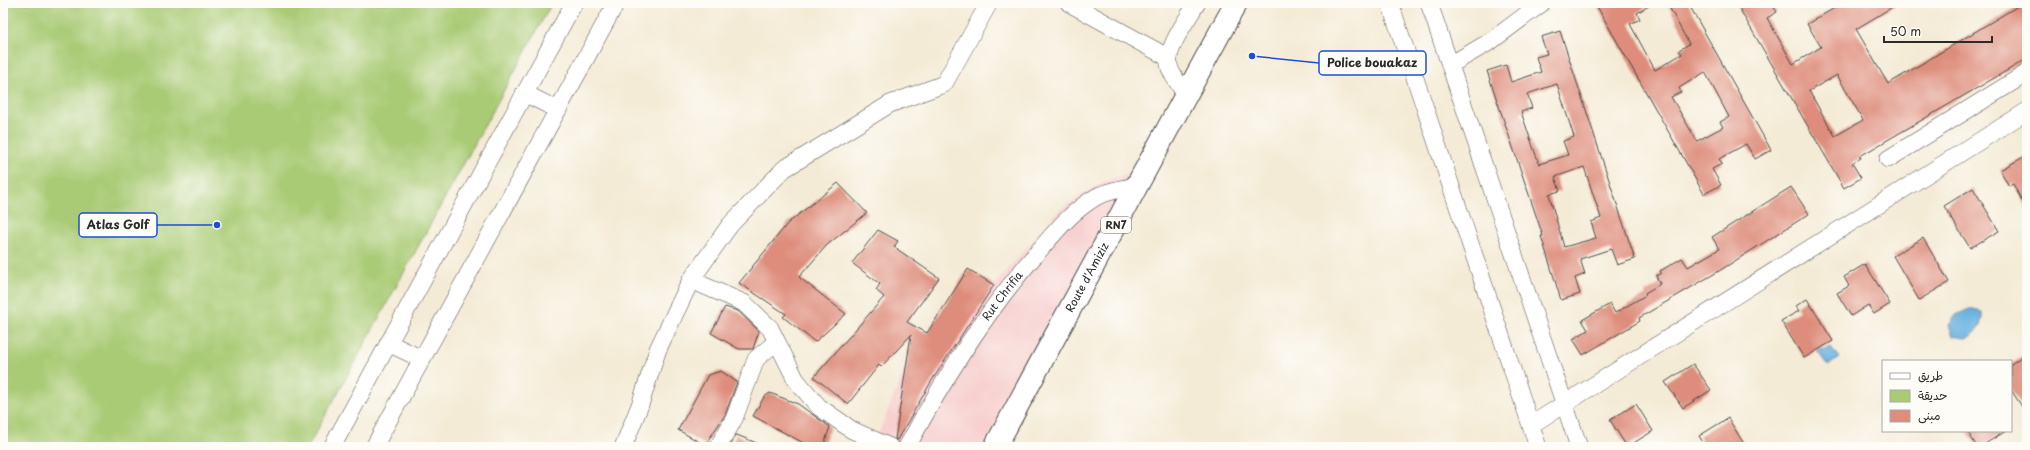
<svg xmlns="http://www.w3.org/2000/svg" width="2030" height="450" font-family="'Playpen Sans','Playpen Sans Arabic',sans-serif">
<style>
.built{fill:#f7d0cf}
.green{fill:#a9cb74;stroke:#6a7b50}
.water{fill:#68b1e0;stroke:#4a6e86}
.building{fill:#de8d7c;fill-rule:evenodd}
.lines{fill:none;stroke-linecap:round;stroke-linejoin:round}
.minor-casing{stroke:#494845;stroke-width:18}
.major-casing{stroke:#494845;stroke-width:24}
.minor{stroke:#fff;stroke-width:17}
.major{stroke:#fff;stroke-width:22}
.labels{text-anchor:middle;stroke-width:4;stroke-linejoin:round;paint-order:stroke}
.shield{fill:#fdfcf7;stroke:#6a6a68;stroke-width:1}
.shield-label{font-size:10px;font-weight:bold;fill:#2b2b2b}
.street-label{font-size:11px;fill:#2b2b2b;stroke:#fdfcf7}
.leader{fill:none;stroke:#1d4ed8;stroke-width:1.5}
.callout-dot{fill:#1d4ed8;stroke:#fdfcf7;stroke-width:1.5}
.callout{fill:#fdfcf7;stroke:#1d4ed8;stroke-width:1.5}
.callout-label{font-size:12px;text-anchor:middle;font-weight:bold;fill:#2b2b2b}
</style>
<rect width="100%" height="100%" fill="#fdfcf7"/>
<filter id="ink" filterUnits="userSpaceOnUse"><feTurbulence type="fractalNoise" baseFrequency=".025" numOctaves="2"/><feDisplacementMap in="SourceGraphic" scale="8" xChannelSelector="R" yChannelSelector="G"/><feConvolveMatrix kernelMatrix="1 2 1 2 8 2 1 2 1" color-interpolation-filters="sRGB"/></filter>
<filter id="wash" filterUnits="userSpaceOnUse"><feTurbulence type="fractalNoise" baseFrequency=".012" numOctaves="4" result="noise"/><feDisplacementMap in="SourceGraphic" scale="16" xChannelSelector="R" yChannelSelector="G"/><feGaussianBlur stdDeviation="0.9" result="paint"/><feColorMatrix in="noise" values="0 0 0 0 0 0 0 0 0 0 0 0 0 0 0 0 0 1.4 0 .05"/><feComposite in="paint" operator="in"/></filter>
<g filter="url(#wash)">
<rect width="100%" height="100%" fill="#f4ebd6"/>
<!-- built -->
<path class="built" d="M1133,171L984,447H873L907,364L968,269L994,285L1059,210L1101,183Z"/>
<!-- green -->
<path class="green" d="M3,3H552L308,447H3Z"/>
<!-- water -->
<path class="water" d="M1969,309L1982,312C1983,322 1978,335 1966,338C1962,338 1956,336 1953,336L1949,325L1956,315Z
M1813,337L1822,350L1831,347L1839,358L1828,366L1810,341Z"/>
<g id="blocks">
<!-- building -->
<path class="building" d="M1595,3H1654L1637,13L1640,19L1630,24L1655,70L1682,54L1679,50L1689,44L1667,3H1688L1771,150L1755,159L1746,144L1719,159L1722,164L1712,169L1721,185L1704,194ZM1705,72L1729,117L1720,122L1723,127L1697,141L1671,97L1681,92L1679,88Z
M1736,3H1771L1777,12L1767,18L1793,64L1821,47L1807,24L1843,3H1899L1856,29L1888,84L2023,3H2027V59L1860,156L1861,158L1852,163L1861,178L1844,188ZM1837,75L1863,120L1835,136L1809,91Z
M1560,31L1635,259L1617,265L1611,249L1580,259L1585,274L1575,278L1580,294L1561,300L1541,236H1543L1487,71L1506,65L1511,82L1541,72L1536,57L1547,54L1541,37ZM1557,84L1574,137L1563,141L1568,155L1539,164L1521,112L1532,108L1527,94ZM1584,167L1601,218L1591,222L1596,238L1564,247L1549,194L1560,191L1555,177Z
M2027,155V210L2013,184L2009,186L2000,170Z
M838,183L867,213L827,245L799,277L846,314L815,342L783,317L786,314L739,283L788,223Z
M1791,187L1809,214L1719,271L1639,318L1640,321L1583,355L1573,339L1588,330L1582,320L1610,304L1615,313L1646,295L1645,293L1660,284L1656,276L1661,273L1660,271L1682,258L1688,267L1719,249L1712,237Z
M1973,188L1999,231L1970,248L1944,206Z
M878,230L898,241L894,247L939,278L907,322L927,333L968,269L994,285L931,382L897,440L895,439L911,335L881,367L879,365L848,404L814,377L884,297L876,290L880,284L852,263Z
M1923,238L1949,282L1919,300L1893,256Z
M1865,264L1890,304L1874,314L1868,305L1851,316L1837,293L1849,286L1844,277Z
M1807,299L1833,341L1804,358L1781,321L1799,311L1796,306Z
M725,307L738,311L759,331L753,349H739L711,333Z
M2027,353V414L2011,390V364Z
M1693,364L1711,390L1683,408L1665,382Z
M721,371L737,382L725,415L705,445L678,430L708,375Z
M770,393L798,404L830,427L823,447H811L753,416L764,397Z
M1636,404L1653,431L1627,447L1610,420Z
M1728,418L1746,447H1706L1699,436Z
M1967,431H2006L1980,447H1977Z
M736,435H737L766,447H730Z"/>
</g>
</g>
<g filter="url(#ink)">
<use href="#blocks" fill-opacity="0" stroke="#494845" stroke-width="1"/>
<g class="lines">
<defs>
<g id="minor">
<path d="M1069,3L1169,58"/>
<path d="M1390,3L1538,447"/>
<path d="M1429,3L1579,447"/>
<path d="M1450,65L1491,41L1542,3"/>
<path d="M524,93L558,110"/>
<path d="M1186,95C1181,86 1171,76 1169,65C1166,48 1188,18 1197,3"/>
<path d="M1888,159L2027,73"/>
<path d="M691,280L744,303L770,328L796,380L819,407L852,430L890,447"/>
<path d="M388,343L422,359"/>
<path d="M1531,425L2027,111"/>
<path d="M332,447L574,3"/>
<path d="M374,447L616,3"/>
<path d="M623,447L640,405L658,349L691,280L730,225L784,169L890,104L944,84L989,3"/>
<path d="M718,447L734,419L756,359L776,342"/>
<path id="s1" d="M907,447C944,378 985,312 1037,253C1055,232 1072,211 1096,197C1108,190 1125,189 1137,185"/>
</g>
<g id="major">
<path id="s2" d="M995,447L1236,3"/>
</g>
</defs>
<!-- minor casing -->
<use href="#minor" class="minor-casing"/>
<!-- major casing -->
<use href="#major" class="major-casing"/>
<!-- minor -->
<use href="#minor" class="minor"/>
<!-- major -->
<use href="#major" class="major"/>
</g>
</g>
<g class="labels">
<!-- shield labels -->
<rect class="shield" x="1101" y="217" width="30" height="16" rx="3"/>
<g class="shield-label">
<text x="1116" y="229">RN7</text>
</g>
<!-- street labels -->
<g class="street-label">
<text dy="4" stroke="none"><textPath href="#s2" startOffset="193">Route d'Amiziz</textPath></text>
<text dy="4" stroke="none"><textPath href="#s1" startOffset="179">Rut Chrifia</textPath></text>
</g>
</g>
<!-- callouts -->
<path class="leader" d="M1252 56L1319 63M217 225L157 225"/>
<g class="callout-dot">
<circle cx="1252" cy="56" r="4"/>
<circle cx="217" cy="225" r="4"/>
</g>
<g class="callout">
<rect x="1319" y="51" width="107" height="24" rx="4"/>
<rect x="79" y="213" width="78" height="24" rx="4"/>
</g>
<g class="callout-label">
<text x="1372" y="67">Police bouakaz</text>
<text x="118" y="229">Atlas Golf</text>
</g>
<!-- margin -->
<rect width="2030" height="450" fill="none" stroke="#fdfcf7" stroke-width="16"/>
<!-- legend -->
<rect x="1882" y="360" width="130" height="72" fill="#fdfcf7" stroke="#a9a8a5"/>
<rect x="1890" y="373" width="20" height="6" fill="#ffffff" stroke="#a9a8a5"/>
<text x="1918" y="380" font-size="12" fill="#2b2b2b">طريق</text>
<rect x="1890" y="390" width="20" height="12" fill="#a9cb74" stroke="#a9a8a5"/>
<text x="1918" y="400" font-size="12" fill="#2b2b2b">حديقة</text>
<rect x="1890" y="410" width="20" height="12" fill="#de8d7c" stroke="#a9a8a5"/>
<text x="1918" y="420" font-size="12" fill="#2b2b2b">مبنى</text>
<!-- scale -->
<path d="M1884 36v6h108v-6" fill="none" stroke="#2b2b2b" stroke-width="2"/>
<text x="1890" y="36" font-size="12" fill="#2b2b2b" stroke="#fdfcf7" stroke-width="3" paint-order="stroke">50 m</text>
</svg>
